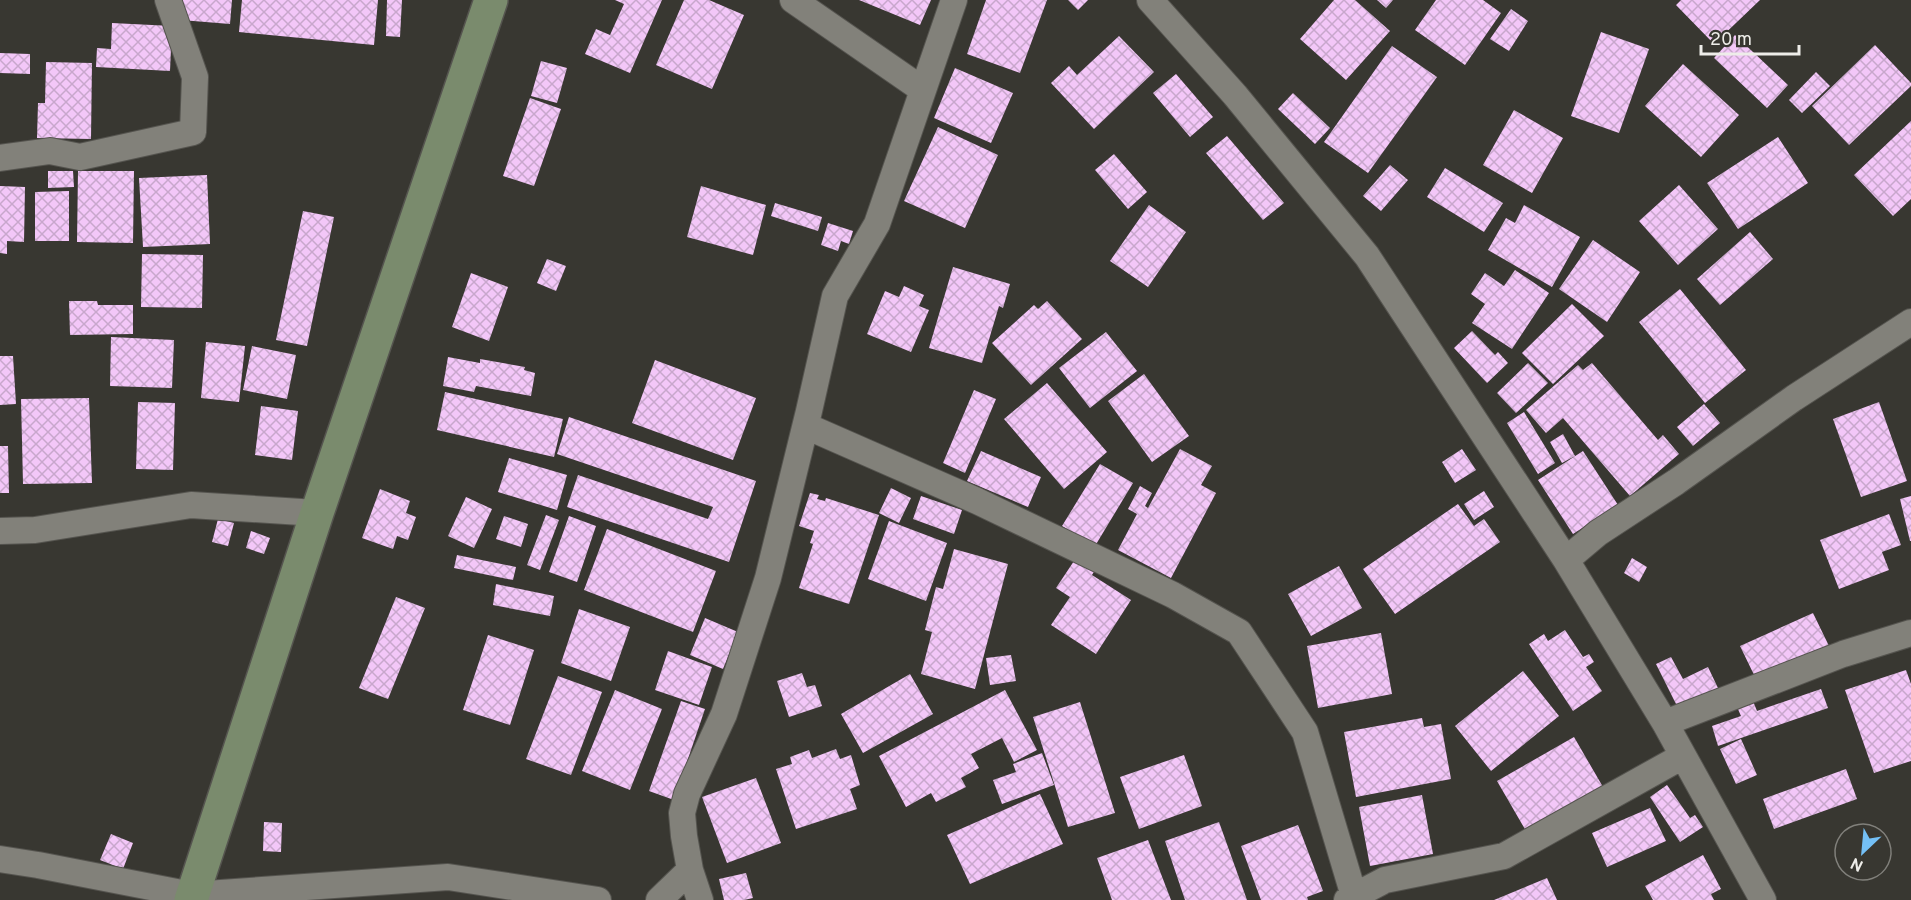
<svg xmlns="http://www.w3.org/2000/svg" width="1911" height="900" font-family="Overpass,sans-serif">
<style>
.building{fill:url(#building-cross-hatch)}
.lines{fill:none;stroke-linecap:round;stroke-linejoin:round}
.street-casing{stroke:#55544f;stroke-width:28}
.secondary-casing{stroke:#55544f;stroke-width:36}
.street{stroke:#82817a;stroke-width:26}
.secondary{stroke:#7a8b6d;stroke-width:33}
</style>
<defs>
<pattern id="building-cross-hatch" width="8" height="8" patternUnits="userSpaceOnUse" patternTransform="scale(1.5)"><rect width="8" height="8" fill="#f3c7f8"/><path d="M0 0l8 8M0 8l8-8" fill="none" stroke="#c8a7cc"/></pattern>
</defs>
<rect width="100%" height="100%" fill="#383731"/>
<!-- building -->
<path class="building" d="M183,0H232L230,24L181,20Z
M242,0H378L374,45L239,32Z
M387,0H402L400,37L386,36Z
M615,0H662L630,73L585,54L596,29L610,35L624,4Z
M684,0H709L744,15L712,89L656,65Z
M859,0H931L920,25Z
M986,0H1047L1020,73L967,54Z
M1068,0H1088L1078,10Z
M1334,0H1355L1390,31L1346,80L1300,39Z
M1377,0H1393L1386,8Z
M1436,0H1483L1501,13L1465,65L1415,30Z
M1681,0H1760L1714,44L1676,5Z
M1511,9L1528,21L1509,51L1490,39Z
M112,23L172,26L170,71L96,67L97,48L111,49Z
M1601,32L1649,49L1619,133L1571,116Z
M1735,35L1788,85L1767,108L1714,58Z
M1119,36L1154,72L1094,129L1051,83L1069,66L1077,75Z
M1875,45L1911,83V86L1849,145L1812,106Z
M1392,46L1437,77L1368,173L1324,142Z
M0,53L30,54V74L0,73Z
M541,61L567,68L557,103L531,96Z
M46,62L92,63L91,139L37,138L38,103H45Z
M1683,64L1739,115L1701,157L1645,106Z
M955,68L1013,93L991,143L934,118Z
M1816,72L1830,86L1802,113L1789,100Z
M1176,74L1213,117L1190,137L1153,93Z
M1293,93L1330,128L1315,144L1278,109Z
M530,98L561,109L534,186L503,176Z
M1514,110L1563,138L1532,193L1483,165Z
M1911,121V199L1893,216L1854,175Z
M938,127L998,155L965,228L904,201Z
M1227,136L1284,203L1263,220L1206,153Z
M1778,137L1808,183L1738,229L1707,183Z
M1114,154L1147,192L1128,209L1095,170Z
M1390,165L1408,180L1381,211L1363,196Z
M1445,168L1503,203L1484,232L1427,197Z
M48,171H73L74,187L48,188Z
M78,171H134L133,243L77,242Z
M207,175L210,244L143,247L139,178Z
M1679,185L1718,229L1678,265L1639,221Z
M0,186L25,187L24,242L7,241V254L0,253Z
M701,186L766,205L753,255L687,237Z
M69,191V241H35V192Z
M775,203L822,217L818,231L771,216Z
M1149,205L1186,232L1148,287L1110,261Z
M1524,205L1580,237L1552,287L1488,250L1506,218L1515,223Z
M303,211L334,217L307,346L276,340Z
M828,223L853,231L849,244L841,241L838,251L821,245Z
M1750,232L1773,259L1720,305L1697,279Z
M1593,240L1640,272L1607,322L1559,289Z
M142,254L203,255L202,308L141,307Z
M547,259L566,266L556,291L537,283Z
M953,267L1010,284L1003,308L999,306L982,363L929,348Z
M1515,270L1549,293L1512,349L1472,323L1485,304L1471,294L1485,273L1504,286Z
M471,273L508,287L489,341L452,327Z
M904,286L924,295L919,306L929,310L911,352L867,334L885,291L899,297Z
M1680,289L1746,370L1705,403L1639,322Z
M69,301H97L98,305H133V334L70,335Z
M1047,301L1082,339L1031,385L992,343L1034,305L1038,309Z
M1572,304L1604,336L1553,384L1522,353Z
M1472,331L1495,355L1498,352L1508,363L1487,383L1454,348Z
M1106,332L1137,371L1090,408L1059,368Z
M111,337L174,340L172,388L110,386Z
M206,342L245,346L239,402L201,398Z
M252,346L296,355L287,399L243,390Z
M0,356H13L16,404L0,405Z
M448,357L480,363V359L525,367L524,370L535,373L531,396L476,386L474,392L443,386Z
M655,360L756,398L733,460L632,423Z
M1528,363L1548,383L1516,413L1497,393Z
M1592,363L1658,440L1663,435L1679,454L1630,496L1563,418L1546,433L1526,410L1578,365L1583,370Z
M1144,374L1189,436L1152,462L1108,401Z
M1047,383L1107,452L1064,489L1004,419Z
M974,390L996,399L965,473L943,463Z
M445,392L563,419L554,457L437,430Z
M89,398L92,483L23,484L21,399Z
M138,402L175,403L173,470L136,469Z
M1879,402L1907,481L1861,497L1833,419Z
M1704,404L1720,423L1693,446L1677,427Z
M261,406L298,411L292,460L255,455Z
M1524,412L1555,463L1538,474L1507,423Z
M569,417L756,481L729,562L567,507L578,475L708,519L713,507L557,454Z
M1563,434L1575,456L1562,463L1550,442Z
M0,446H8L9,493H0Z
M1180,449L1212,466L1201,485L1216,493L1171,578L1118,550L1137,514L1128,509L1140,486L1152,493L1145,506L1148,508Z
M1462,449L1476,470L1455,483L1442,462Z
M981,451L1041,477L1028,507L967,481Z
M1583,451L1618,505L1573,534L1538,480Z
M509,458L567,475L557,510L498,492Z
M1100,464L1133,483L1095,546L1062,526Z
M891,488L911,498L899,523L879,513Z
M380,489L410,501L406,513L416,517L408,540L397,536L393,549L362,538Z
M1484,491L1494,507L1474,520L1464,504Z
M810,493L819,495L817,499L825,501L826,498L879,515L849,604L799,588L813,544L810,543L814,531L799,526Z
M921,496L962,510L954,534L913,519Z
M1911,496V541H1910L1900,499Z
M466,497L492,509L474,548L448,536Z
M1458,504L1474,526L1484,519L1500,542L1395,614L1363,569Z
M1889,514L1901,545L1882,552L1889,570L1839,589L1820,540Z
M546,515L559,520L540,570L527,565Z
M504,516L528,524L521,547L496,539Z
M569,516L596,526L577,582L549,572Z
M218,519L234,523L228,546L212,542Z
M889,521L947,543L926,601L868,579Z
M607,529L716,571L693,632L584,590Z
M251,531L270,538L264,554L246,548Z
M954,549L1008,564L975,689L921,674L932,632L925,630L936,587L943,589Z
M457,555L516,567L513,580L454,568Z
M1076,558L1095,570L1092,575L1131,600L1096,654L1051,625L1070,597L1056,588Z
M1632,558L1647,567L1639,582L1624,573Z
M1339,566L1362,608L1311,636L1288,594Z
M496,584L554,596L550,616L493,605Z
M396,597L425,608L388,699L359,688Z
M579,609L630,627L611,681L561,663Z
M1813,613L1829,646L1756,679L1740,646Z
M705,618L738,632L723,669L690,655Z
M1565,630L1583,657L1589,654L1594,662L1586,667L1602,691L1573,711L1529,644L1544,634L1548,641Z
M1381,633L1392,694L1318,708L1307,646Z
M488,635L534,650L510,725L463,710Z
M668,651L712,667L699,705L655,690Z
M1011,655L1016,681L990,685L986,658Z
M1671,657L1683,679L1708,667L1718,688L1678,708L1656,664Z
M1906,670L1911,684V761L1874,773L1845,690Z
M1523,671L1559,716L1491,771L1455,726Z
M802,673L807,687L815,685L822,706L789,717L777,681Z
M910,674L933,714L863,753L841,714Z
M558,676L602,692L571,775L526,759Z
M1821,689L1828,708L1718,746L1712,726L1741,716L1737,707L1753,701L1757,711Z
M615,690L662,709L630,790L582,771Z
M1005,690L1037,750L1014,762L1002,738L971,754L979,768L961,778L966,787L936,802L931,793L906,807L879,756Z
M681,701L705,709L674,800L649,791Z
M1080,702L1115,813L1068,827L1033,717Z
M1422,718L1424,727L1441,724L1451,779L1356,797L1344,732Z
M1574,737L1603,787L1526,831L1497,781Z
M1741,739L1757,775L1736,784L1720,749Z
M836,749L840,759L851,755L860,785L850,789L857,809L796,829L776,769L792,764L790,757L809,750L812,758Z
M1042,753L1054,785L1002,804L993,780L1016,772L1013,764Z
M1184,755L1202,806L1139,829L1120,777Z
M1846,769L1857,799L1774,829L1763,799Z
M756,778L781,843L727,863L702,797Z
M1667,785L1690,818L1695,815L1703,827L1680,842L1650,797Z
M1040,794L1063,844L970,884L947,835Z
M1422,795L1433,854L1370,866L1359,807Z
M1650,808L1666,841L1607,867L1592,833Z
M264,822L282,823L281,852L263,851Z
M1219,822L1247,900H1185L1165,841Z
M1298,825L1323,891L1307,897L1308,900H1261L1241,846Z
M111,834L133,843L123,869L100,860Z
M1148,840L1171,900H1112L1097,858Z
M1703,855L1721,889L1711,894L1714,900H1653L1645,886Z
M746,873L753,898L744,900H724L719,879Z
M1547,878L1557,900H1494Z"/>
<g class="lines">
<defs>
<path id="street" d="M793,0L923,90
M1150,0L1235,95L1367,256L1566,560L1665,723L1763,900
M0,158L50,151L80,157L193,132L195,77L168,0
M806,426L977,501L1173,595L1239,632L1305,732L1354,896
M0,531L35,530L191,505L317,513
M1566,560L1598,533L1676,482L1794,398L1911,322
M1665,723L1843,654L1911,633
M0,859L38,865L192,895L448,877L598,900
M659,900L690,870
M700,900L690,870L684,836L682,813L687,794L724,714L768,578L809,411L835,296L877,224L954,0
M1347,900L1385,880L1504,856L1683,756"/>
<path id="secondary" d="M191,900L317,513L491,0"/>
</defs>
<!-- street casing -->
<use href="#street" class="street-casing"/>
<!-- secondary casing -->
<use href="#secondary" class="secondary-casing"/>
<!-- street -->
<use href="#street" class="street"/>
<!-- secondary -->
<use href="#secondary" class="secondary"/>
</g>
<!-- north arrow -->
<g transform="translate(1863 852) rotate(206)"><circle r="28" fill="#383731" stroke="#81807b" stroke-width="1.5"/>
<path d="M0-4.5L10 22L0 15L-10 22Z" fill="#74c0f6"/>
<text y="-9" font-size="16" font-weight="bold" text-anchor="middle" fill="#eeede9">N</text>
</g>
<!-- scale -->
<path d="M1701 45v9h98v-9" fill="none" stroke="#eeede9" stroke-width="3"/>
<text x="1710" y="45" font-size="18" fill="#eeede9" stroke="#383731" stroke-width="4.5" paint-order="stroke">20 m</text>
</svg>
